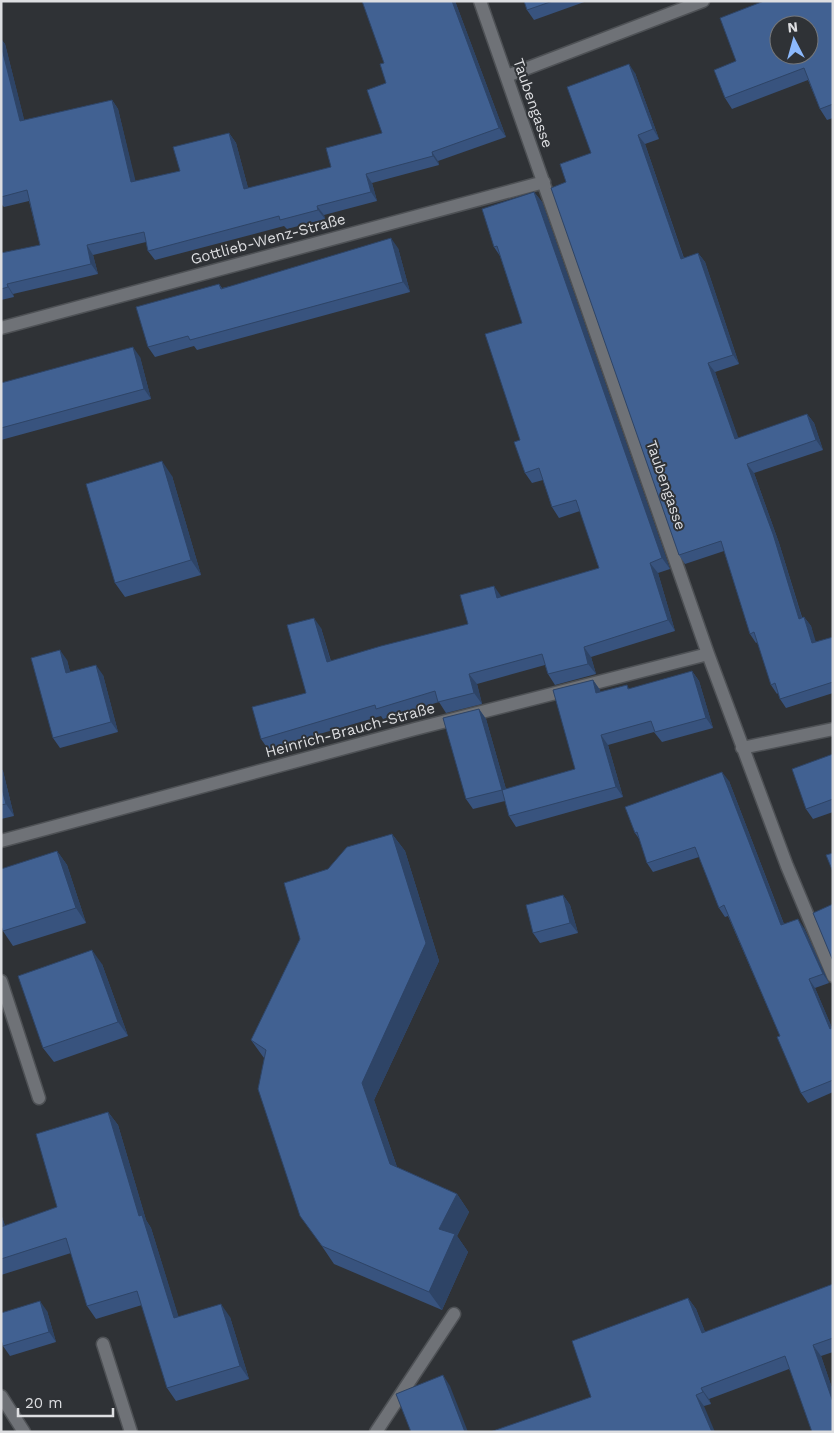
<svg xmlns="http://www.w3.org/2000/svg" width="834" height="1433" font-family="'Work Sans',sans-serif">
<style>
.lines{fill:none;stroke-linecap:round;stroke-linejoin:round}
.service-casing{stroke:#4e5155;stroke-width:15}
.minor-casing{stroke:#4e5155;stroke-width:15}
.service{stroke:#6f7277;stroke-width:12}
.minor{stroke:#6f7277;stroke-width:12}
.wall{fill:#38537e}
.shaded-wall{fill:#2e4466}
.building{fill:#416192;stroke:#2e4466;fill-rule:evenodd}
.labels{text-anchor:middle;stroke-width:4;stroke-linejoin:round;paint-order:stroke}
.street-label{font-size:15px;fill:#dddee1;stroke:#2f3236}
</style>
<rect width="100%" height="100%" fill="#2f3236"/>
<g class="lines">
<defs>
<path id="service" d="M1,981L39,1098
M103,1344L131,1432
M376,1432L454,1314"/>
<path id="minor" d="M480,1L708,654L787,866L833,976
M507,76L703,1
M1,328L544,182
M742,748L833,729
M1,841L415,729L708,654
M1,1396L24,1432"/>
</defs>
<!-- service casing -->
<use href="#service" class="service-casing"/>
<!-- minor casing -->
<use href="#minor" class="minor-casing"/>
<!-- service -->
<use href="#service" class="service"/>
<!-- minor -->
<use href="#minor" class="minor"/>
</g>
<!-- wall -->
<path class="wall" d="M455,1L506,137L438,161L439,165L372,183L377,201L324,215L325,219L287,229L284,226L155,260L148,251L146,242L93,255L98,274L13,294L14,297L1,300V253L40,245L29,201L4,207L1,204V39L5,44L24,120L112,100L118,109L135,181L180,171L229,133L236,143L248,188L331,167L382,133L386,83L384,63Z
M524,1H587L534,20L527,10Z
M833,1V118L827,120L820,109L808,80L732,109L725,98Z
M635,73L659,139L645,144L684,258L698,253L705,262L739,364L715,372L738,438L807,414L814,423L823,450L754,473L779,543L802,617H804L811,626L815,642L833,637V693L786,708L780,699L778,693L777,694L771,685L758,642L756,643L750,634L724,551L685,564L679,555L566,182L591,153Z
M534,192L542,202L670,569L658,573L675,631L591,657L596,674L555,685L548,674L545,665L477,684L482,704L446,713L439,702L383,719L381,716L268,749L261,739L306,693L321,628L331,661L468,624L501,596V597L599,568L580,511L559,518L552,507L543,480L532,483L525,473L520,440L522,323L500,256L494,247Z
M398,248L410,292L197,350L194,346L155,357L148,347L219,284L222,288Z
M140,357L151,399L1,440V383Z
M172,476L201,575L125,597L115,583Z
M67,660L70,672L103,675L118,732L60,748L53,738Z
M692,671L699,681L713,728L662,742L654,732L608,745L623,797L516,827L509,816L505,801L473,809L466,799L479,709L486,719L506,789L575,769L593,680L600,690V692L627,685L629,689Z
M833,754V812L813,819L806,809Z
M1,768L3,771L14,816L1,819Z
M729,781L784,924L804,928L829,983L815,988L832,1028L833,1027V1092L808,1103L801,1093L780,1036L728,916L725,917L719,908L699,857L653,872L647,863L640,840L635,833Z
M392,834L405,851L439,961L374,1100L397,1167L457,1194L469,1212L457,1236L468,1252L442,1310L334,1264L313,1233L264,1058L251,1040L300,939L328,869Z
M57,851L67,865L86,923L13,946L3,931Z
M563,895L570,905L578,933L540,943L533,933Z
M102,964L128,1036L54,1062L43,1048Z
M108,1112L118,1125L146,1220L151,1228L178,1316L230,1317L249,1379L176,1401L167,1388L142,1305L96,1319L87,1306L71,1253L1,1275V1214L5,1226L57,1207Z
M833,1284V1352L821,1356L833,1391V1432L789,1369L709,1399L711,1404L704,1406L591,1397L688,1298L696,1309L705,1332Z
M47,1311L56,1342L10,1356L3,1346Z"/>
<!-- shaded-wall -->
<path class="shaded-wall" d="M452,1H455L506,137L499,128Z
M1,39L5,44L27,131L20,121L1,45Z
M629,64L635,73L659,139L653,129Z
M112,100L118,109L138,191L131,182Z
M229,133L236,143L251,199L244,189Z
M638,135L645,144L687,268L681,259Z
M432,152L438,161L439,165L433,156Z
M366,174L372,183L377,201L371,192Z
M534,192L542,202L670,569L662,558Z
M317,206L324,215L325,219L318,210Z
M391,238L398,248L410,292L403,282Z
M87,245L93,255L98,274L91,264Z
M698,253L705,262L739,364L733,355Z
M7,284L13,294L14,297L8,287Z
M133,347L140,357L151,399L144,389Z
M708,363L715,372L742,448L735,439Z
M807,414L814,423L823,450L816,440Z
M162,461L172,476L201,575L191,560Z
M747,464L754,473L779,543L805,628L799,619Z
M650,563L658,573L675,631L668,620Z
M494,586L501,596L505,609L497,598Z
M804,617L811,626L819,652L812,643Z
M314,618L321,628L334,673L327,662Z
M584,647L591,657L596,674L588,664Z
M60,650L67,660L73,683L66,673Z
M96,665L103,675L118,732L111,722Z
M692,671L699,681L713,728L706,718Z
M469,674L477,684L482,704L474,693Z
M593,680L600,690L603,704L596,693Z
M479,709L486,719L509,800L502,790Z
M601,735L608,745L623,797L616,787Z
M1,768L3,771L14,816L6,804L1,785Z
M722,772L729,781L788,935L781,925Z
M392,834L405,851L439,961L374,1100L402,1182L390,1164L362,1083Z
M57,851L67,865L86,923L76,908Z
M563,895L570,905L578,933L570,923Z
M798,919L804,928L829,983L823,974Z
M92,950L102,964L128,1036L118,1022Z
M809,979L815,988L833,1030L830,1029Z
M108,1112L118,1125L146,1220L151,1228L183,1331L174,1318L139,1216Z
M457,1194L469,1212L457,1236L468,1252L442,1310L429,1292L439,1229Z
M1,1214L10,1240L1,1228Z
M688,1298L696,1309L710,1344L702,1333Z
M40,1301L47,1311L56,1342L49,1332Z
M221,1304L230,1317L249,1379L240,1366Z
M813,1345L821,1356L833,1391V1402Z
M443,1375L450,1386L468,1432H465Z
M701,1388L709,1399L711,1404L703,1392Z
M696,1395L704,1406L715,1432H712Z"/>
<!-- building -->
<path class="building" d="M362,1H452L499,128L432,152L433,156L366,174L371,192L317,206L318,210L280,220L279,216L148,251L144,232L87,245L91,264L7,284L8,287L1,289V253L40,245L27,190L1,197V45L20,121L112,100L131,182L180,171L173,147L229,133L244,189L331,167L326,148L382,133L367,90L386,83L380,64L384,63Z
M524,1H553L527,10Z
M764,1H833V104L820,109L804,68L725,98L714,70L736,61L720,18ZM779,25H809V55H779Z
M629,64L653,129L638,135L681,259L698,253L733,355L708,363L735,439L807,414L816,440L747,464L773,534L799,619L804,617L812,643L833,637V682L780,699L775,683L771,685L754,632L750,634L721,541L679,555L551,188L566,182L560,164L591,153L567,87Z
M534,192L662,558L650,563L668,620L584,647L588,664L548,674L542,654L469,674L474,693L438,702L435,691L376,709L375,705L261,739L252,707L306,693L287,625L314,618L327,662L381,646L468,624L460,595L494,586L497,598L599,568L576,500L552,507L539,468L525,473L514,442L520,440L485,334L522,323L497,246L494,247L482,209Z
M391,238L403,282L190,340L188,336L148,347L136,307L219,284L221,289Z
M133,347L144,389L1,428V383Z
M162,461L191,560L115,583L86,484Z
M60,650L66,673L96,665L111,722L53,738L31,658Z
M692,671L706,718L655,732L651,721L601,735L616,787L509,816L502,790L575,769L553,690L593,680L596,693L627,685L628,689Z
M479,709L502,790L466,799L443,718Z
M833,754V799L806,809L792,769Z
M722,772L781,925L798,919L823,974L809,979L830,1029L833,1027V1080L801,1093L777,1037L780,1036L724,905L719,908L695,847L647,863L637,832L635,833L625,807Z
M1,785L6,804L1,805Z
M392,834L426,943L362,1083L390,1164L457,1194L439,1229L455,1234L429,1292L322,1246L300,1216L258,1089L266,1050L251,1040L300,939L284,883L328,869L347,847Z
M57,851L76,908L3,931L1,926V869Z
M833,853V872L826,855Z
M563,895L570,923L533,933L526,905Z
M833,904V961L813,913Z
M92,950L118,1022L43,1048L18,976Z
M108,1112L139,1216L142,1215L174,1318L221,1304L240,1366L167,1388L137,1291L87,1306L66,1238L1,1259V1227L57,1207L36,1134Z
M833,1284V1338L813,1345L833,1402V1432H812L785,1356L701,1388L703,1392L696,1395L712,1432H490L591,1397L572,1341L688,1298L702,1333Z
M40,1301L49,1332L3,1346L1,1340V1313Z
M443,1375L465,1432H411L396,1394Z"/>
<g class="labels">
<!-- street labels -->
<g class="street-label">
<text transform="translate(533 103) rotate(71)" y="5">Taubengasse</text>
<text transform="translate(268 239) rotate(-15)" y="5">Gottlieb-Wenz-Straße</text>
<text transform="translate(666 485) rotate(71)" y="5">Taubengasse</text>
<text transform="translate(350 730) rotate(-15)" y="5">Heinrich-Brauch-Straße</text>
</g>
</g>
<!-- border -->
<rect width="834" height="1433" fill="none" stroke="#dddee1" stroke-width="5"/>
<!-- north arrow -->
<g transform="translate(794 40) rotate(354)"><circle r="24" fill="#2f3236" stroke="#75777a"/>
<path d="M0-4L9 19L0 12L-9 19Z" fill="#8cb9fc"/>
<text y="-8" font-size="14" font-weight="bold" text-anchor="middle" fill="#dddee1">N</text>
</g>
<!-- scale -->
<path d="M18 1408v8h95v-8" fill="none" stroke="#dddee1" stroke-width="2.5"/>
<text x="25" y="1408" font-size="15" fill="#dddee1" stroke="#2f3236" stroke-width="4" paint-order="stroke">20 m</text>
</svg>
